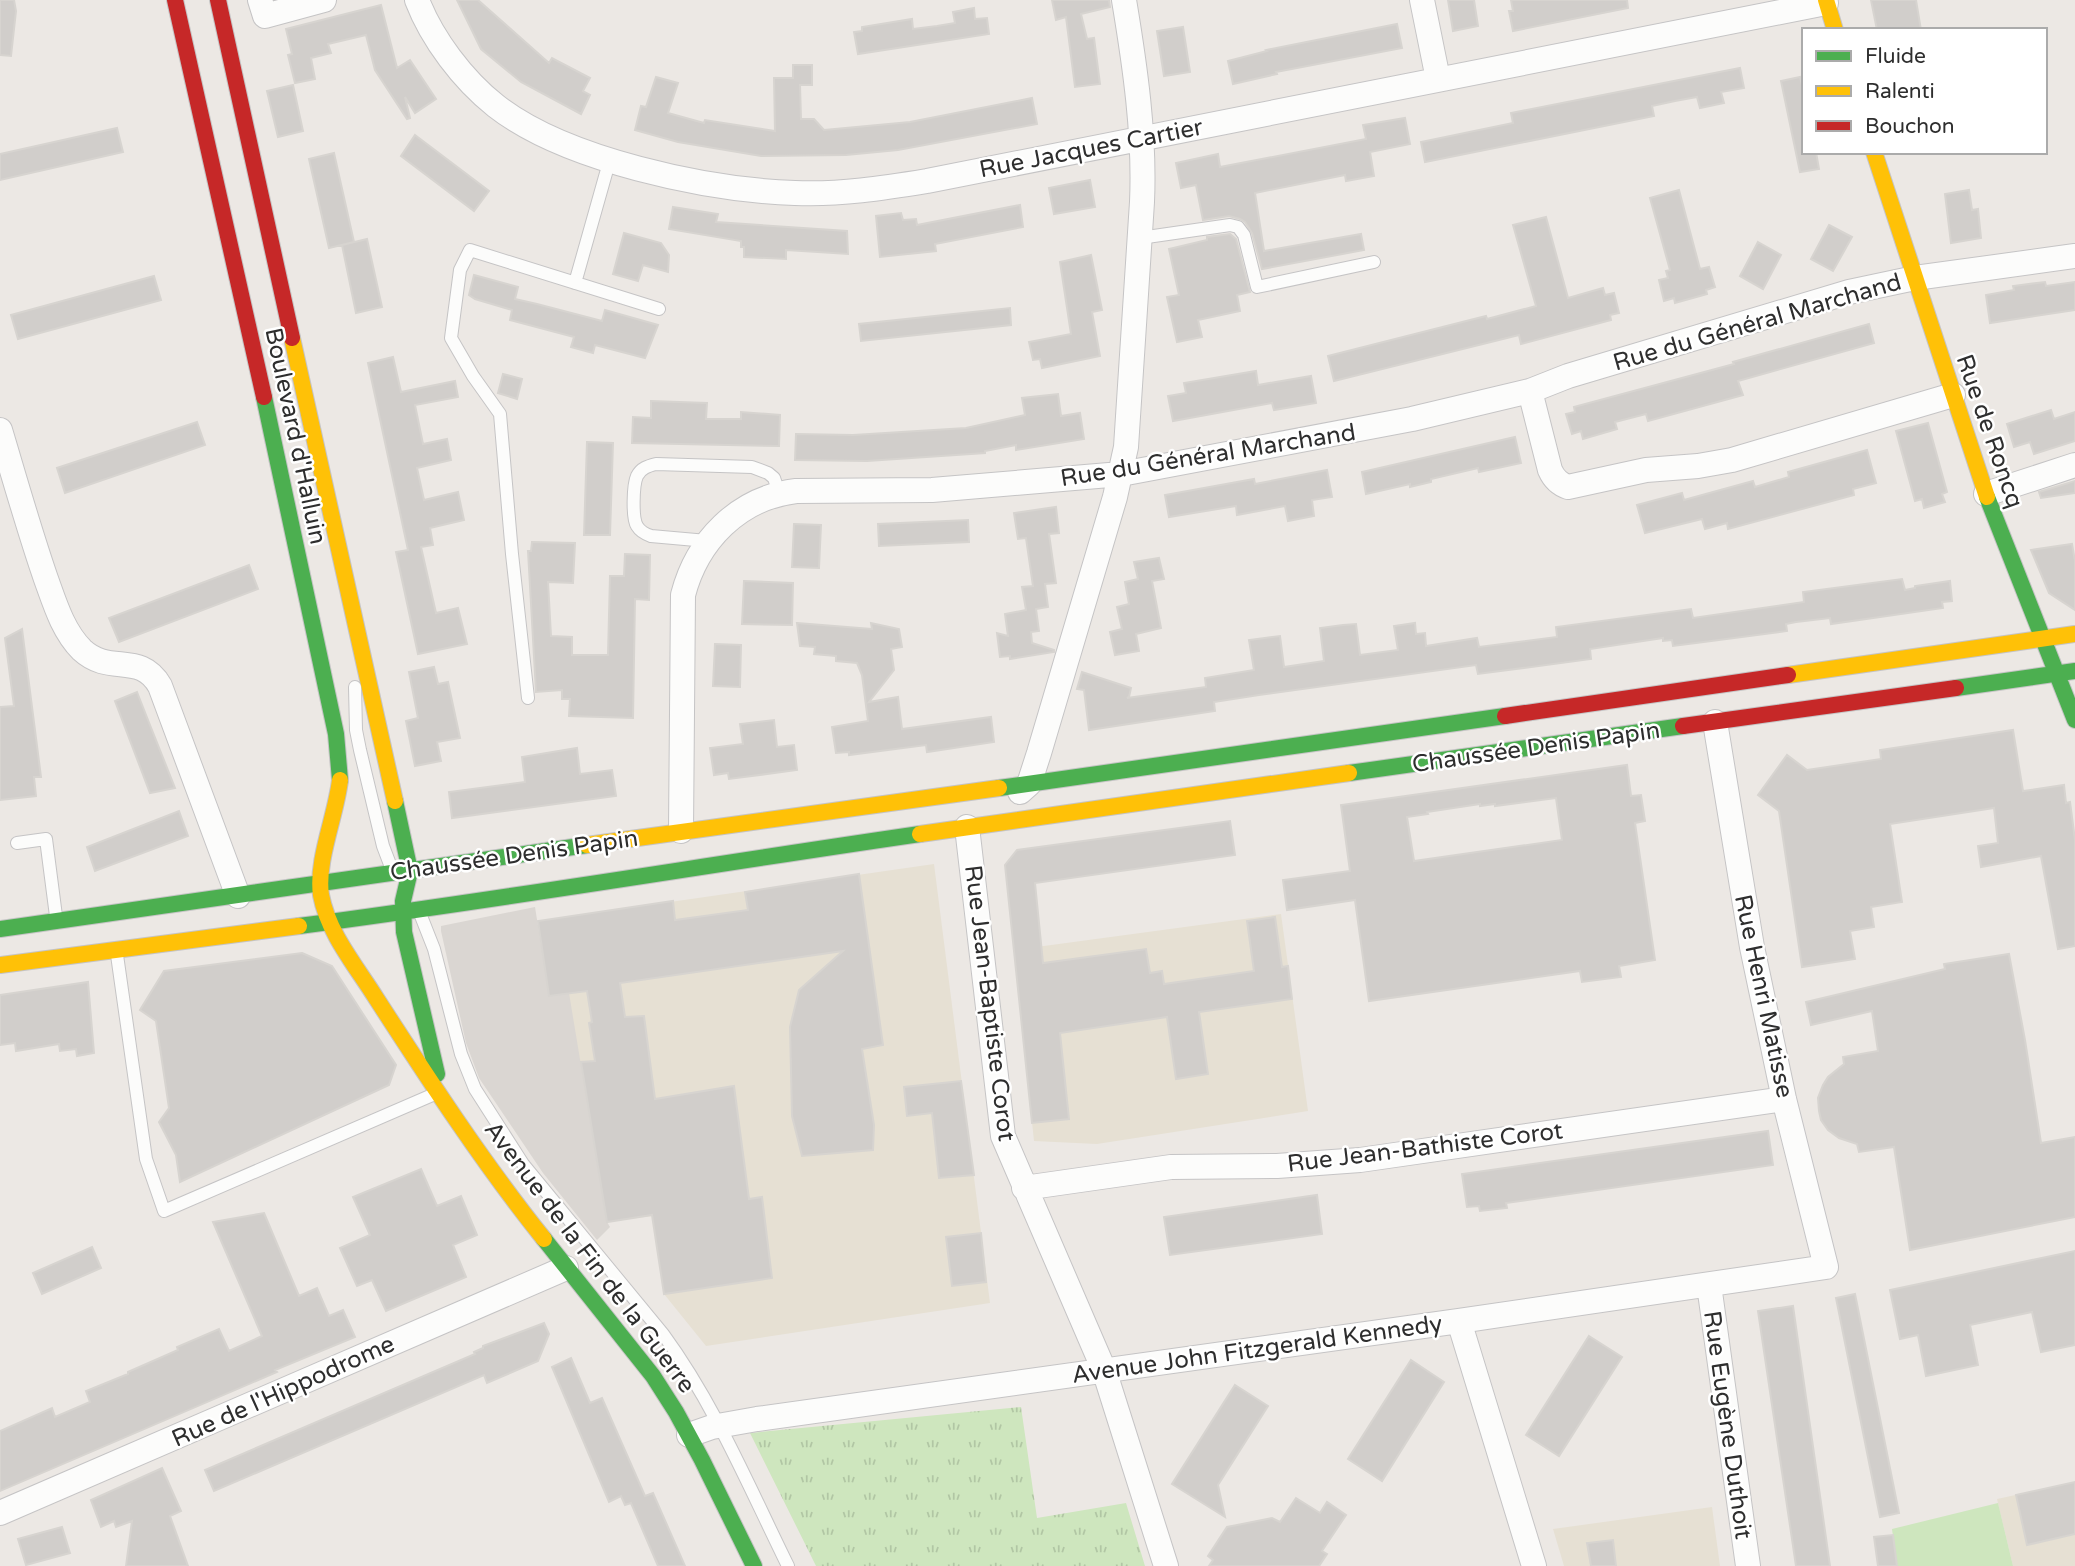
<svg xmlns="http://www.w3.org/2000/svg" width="2075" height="1566" font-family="'Varela Round',sans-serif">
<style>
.education{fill:#e6e0d3}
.grass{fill:url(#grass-tufts)}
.garden{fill:#cee6be}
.plaza{fill:#dad6d2}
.building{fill:#d1cecb;stroke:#d7d4d0;stroke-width:2;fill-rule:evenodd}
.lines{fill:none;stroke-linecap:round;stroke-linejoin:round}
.lane-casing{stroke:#c5c4c5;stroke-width:14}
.street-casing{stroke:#c5c4c5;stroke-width:26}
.fast-casing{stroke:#c5c4c5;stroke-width:18}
.slow-casing{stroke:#c5c4c5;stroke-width:18}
.jam-casing{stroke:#c5c4c5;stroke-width:18}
.lane{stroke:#fcfcfb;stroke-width:12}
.street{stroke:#fcfcfb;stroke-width:24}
.fast{stroke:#4caf50;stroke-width:16}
.slow{stroke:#ffc107;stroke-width:16}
.jam{stroke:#c62828;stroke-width:16}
.labels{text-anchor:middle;stroke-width:5;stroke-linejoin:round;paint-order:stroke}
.street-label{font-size:24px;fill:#2e2e2e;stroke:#fff}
</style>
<defs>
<pattern id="grass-tufts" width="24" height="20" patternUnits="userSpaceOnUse" patternTransform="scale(1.75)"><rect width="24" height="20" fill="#cee6be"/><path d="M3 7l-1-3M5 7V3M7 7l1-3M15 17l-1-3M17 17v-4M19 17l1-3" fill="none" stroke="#b1c6a4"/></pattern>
</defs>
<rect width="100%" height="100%" fill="#ece8e4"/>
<!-- education -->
<path class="education" d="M934,864L990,1303L706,1346L664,1294L652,1216L607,1222L588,1108L549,996L538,921Z
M1281,914L1308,1111L1097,1144L1034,1141L1014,950Z
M2075,1482V1566H2013L1997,1499Z
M1712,1507L1720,1566H1564L1553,1529Z"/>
<!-- grass -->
<path class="grass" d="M1021,1407L1037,1518L1126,1503L1145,1566H816L750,1433Z"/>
<!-- garden -->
<path class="garden" d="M1998,1503L2013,1566H1897L1892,1529Z"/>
<!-- plaza -->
<path class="plaza" d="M535,907L549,995L569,993L607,1222L610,1227L597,1240L543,1173L479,1078L466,1043L441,931V926Z"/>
<!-- building -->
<path class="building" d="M0,0H14L16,11L11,56L0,55Z
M457,0H478L549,63L552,58L590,78L583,91L590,95L581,114L521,82L481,49Z
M1052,0H1109L1110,7L1081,14L1087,39L1094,38L1100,84L1075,87L1066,17L1056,20Z
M1448,0H1474L1478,26L1453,31Z
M1511,0H1627L1628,8L1513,31L1509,11H1513Z
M1871,0H1916L1921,30H1877Z
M381,5L397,68L410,60L436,99L415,113L405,97L410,118L407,119L375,70L366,35L328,44L331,53L311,58L315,79L295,83L288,55L292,54L286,29Z
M974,8L975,19L987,18L989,34L858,54L854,32L862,31V27L912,19L913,29L937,26L955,23L953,12Z
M1397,24L1402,48L1276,72L1277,74L1233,84L1228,61L1267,51L1266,50Z
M1183,27L1190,72L1164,76L1157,31Z
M793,65H812V85H800L801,119H814L824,130L910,122L1032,98L1037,124L898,150L846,155L761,156L678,142L635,130L641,106L646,107L656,77L678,83L668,113L704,123L705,120L775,131L774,78H793Z
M1740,68L1744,88L1721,92L1724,103L1700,108L1697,97L1675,101L1652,106L1654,116L1425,162L1421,142L1513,123L1511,113Z
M1800,77L1804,93V152H1816L1819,169L1800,172L1781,81Z
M293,85L303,131L278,137L267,91Z
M1405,118L1410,144L1370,152L1374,176L1346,181L1345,175L1255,193L1264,251L1361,234L1364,250L1262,269L1252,233L1245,222L1240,219L1229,216L1203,220L1196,185L1181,188L1176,163L1218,154L1220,167L1366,139L1363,125Z
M117,128L123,152L0,180V154Z
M415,135L489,191L474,211L401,156Z
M334,153L354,242L329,248L309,159Z
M1090,180L1095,207L1054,214L1049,188Z
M1679,190L1700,269L1709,267L1715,287L1706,290L1707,294L1675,303L1674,298L1664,301L1659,280L1668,278L1666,271L1670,270L1650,198Z
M1969,190L1972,210L1978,209L1981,238L1951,243L1945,194Z
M1020,205L1023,227L935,244L936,251L880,257L876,216L901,213L903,220L916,219L917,225Z
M673,207L718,214L716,222L847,231L848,254L786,250V259L744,257V247H741V241L669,229Z
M1546,217L1568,298L1603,288L1605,295L1614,293L1619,313L1610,315L1611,320L1521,344L1519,335L1334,381L1328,356L1486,316L1487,319L1536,306L1513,225Z
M1829,225L1852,237L1833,271L1811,259Z
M624,233L661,243L669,255L668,272L643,265L638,281L613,274Z
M1230,234L1236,239L1250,292L1237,295L1240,311L1198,320L1202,337L1177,342L1167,297L1179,295L1169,249L1207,240V237Z
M367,239L382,307L356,313L342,245Z
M1758,242L1781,255L1763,289L1740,276Z
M1091,255L1102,310L1092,312L1100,356L1042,368L1040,359L1033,360L1029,342L1071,334L1060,262Z
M474,275L518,287L515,299L537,304L602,321L605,310L658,325L645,358L595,345L593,353L571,347L574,337L510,320L512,310L475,299L469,295Z
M154,276L161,300L18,339L11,315Z
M2045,282L2046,286L2075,282V310L1990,323L1986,295L2014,290L2013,286Z
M1010,308L1011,325L861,341L859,324Z
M1869,324L1874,343L1738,381L1743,395L1648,421L1646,414L1615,422L1617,429L1583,439L1581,431L1572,434L1566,414L1575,412L1574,407L1734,364L1733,362Z
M393,357L401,392L455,381L458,397L415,405L423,444L447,439L451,460L417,468L424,500L458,492L464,520L430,528L433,545L421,547L436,613L458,608L467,644L418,654L396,552L408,550L368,363Z
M1256,371L1258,385L1311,376L1316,403L1274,410L1272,403L1173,421L1168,396L1186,393L1184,383Z
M503,374L522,379L517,399L498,393Z
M1058,394L1061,416L1080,413L1084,439L1016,450V445L985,451V453L867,461L795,460L796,434L853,435L966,428L1025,415L1022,398Z
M651,401L707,403L706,419H741V412L780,415L779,446L632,443L633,417L651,418Z
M2051,410L2054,419L2075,412V441L2034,454L2030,442L2014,447L2007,424Z
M197,422L205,445L65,493L57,468Z
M1928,423L1947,492L1942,494L1945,502L1924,508L1922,499L1915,501L1896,431Z
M1515,437L1521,463L1479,472L1478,468L1431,479V482L1410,487V484L1366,494L1362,472Z
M587,442L613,443L610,535H584Z
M1867,450L1876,483L1853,489L1854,495L1728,529L1727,523L1705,529L1702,519L1645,533L1637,505L1682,493L1684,500L1753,481L1755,487L1789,477L1788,472Z
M1327,470L1332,497L1312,500L1314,516L1288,521L1285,506L1237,515L1236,506L1169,517L1165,495L1254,479L1255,484Z
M2075,481V493L2041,498L2039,492Z
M1056,507L1059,533L1049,534L1056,583L1045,584L1048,607L1036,609L1039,631L1031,632L1032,643L1054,650V652L1010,659V656L1000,657L997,633L1008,636L1005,614L1026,610L1022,587L1033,586L1026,538L1018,539L1014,513Z
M968,520L969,542L879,546L878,524Z
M794,524L821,525L819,568L792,567Z
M532,542L575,543L573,583L548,582L551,636L572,637V655H608L610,576H624L625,554L650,555L649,600L635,599L633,718L569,716L570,699H562V690L536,692L528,551H531Z
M2072,544L2075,561V610L2049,593L2031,550Z
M1159,558L1164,579L1152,581L1161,628L1136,634L1139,651L1115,655L1110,632L1122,629L1117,607L1129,604L1125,582L1138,579L1134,562Z
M249,565L258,589L119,642L109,618Z
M1902,579L1905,590L1915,588V586L1950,581L1952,601L1942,602L1943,608L1831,624L1830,618L1796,622L1786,624L1787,631L1696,643L1673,646L1672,640L1663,641V638L1590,649L1591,659L1478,674L1476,665L1259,695L1214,702L1215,711L1089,730L1084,690L1077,689L1082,672L1131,688L1129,697L1127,698L1206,687L1205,678L1254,670L1249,640L1280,636L1284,667L1324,661L1320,628L1343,625L1356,624L1360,655L1398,650L1394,626L1415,623L1416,634L1425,633L1426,646L1477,638L1479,647L1557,637L1556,627L1691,609L1693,618L1804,602L1803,592Z
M744,581L793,583L792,625L742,624Z
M797,623L872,629L871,623L899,629L902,647L891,649L894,670L869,702L898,697L902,729L991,717L994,742L927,752L926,745L849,755V752L836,753L832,727L868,721L862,675L857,663L836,661V656L814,654L815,647L800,646Z
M22,629L41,777H34L36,796L0,800V707L14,706L5,638Z
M715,644L741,645L740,687L713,686Z
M434,667L438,684L448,682L460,738L437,742L441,761L415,766L406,721L418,718L409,672Z
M137,692L148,720L175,788L150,793L115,701Z
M774,720L777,747L794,745L797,770L729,779L728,773L714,775L710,748L743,744L740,724Z
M2013,730L2023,791L2064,785L2066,803L2070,802L2075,840V946L2058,949L2041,856L1981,867L1978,846L1998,843L1994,808L1890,824L1902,902L1871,907L1874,927L1850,931L1855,959L1802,967L1779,811L1758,795L1787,755L1807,770L1881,759L1880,750Z
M577,748L580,774L612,770L616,796L452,818L449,792L525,782L522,757Z
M1627,765L1631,796L1641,795L1645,821L1635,823L1655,960L1619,966L1621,977L1582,982L1580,971L1369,1001L1355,900L1287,910L1283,880L1350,871L1341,805ZM1556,798L1562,840L1414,861L1407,817L1428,814L1427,812L1480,804V806L1495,804V806Z
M179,811L188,836L95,871L87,847Z
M1230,821L1235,855L1035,883L1043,963L1146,949L1150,973L1162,971L1164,984L1254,971L1247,921L1275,917L1282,967L1288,966L1292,999L1199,1012L1208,1074L1176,1079L1167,1017L1060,1033L1069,1119L1032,1123L1005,865L1017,850Z
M859,874L883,1045L862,1049L874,1125L873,1150L802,1156L792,1116L790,1027L799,990L843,951L620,983L625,1017L644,1016L655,1099L734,1086L749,1199L762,1197L772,1278L664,1294L652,1215L607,1222L581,1062L595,1061L589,1023L592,1022L587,991L549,996L538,921L673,901L675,920L748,910L745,892Z
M302,953L332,966L396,1065L389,1085L180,1182L176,1155L159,1122L169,1108L156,1021L140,1010L164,971Z
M2009,954L2025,1040L2041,1143L2075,1137V1217L1910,1250L1894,1147L1859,1152L1857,1144L1839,1138L1828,1130L1821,1120L1819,1111L1818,1098L1823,1085L1828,1077L1844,1064L1843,1057L1878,1051L1872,1011L1811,1025L1806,1002L1945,969L1944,964Z
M88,982L94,1053L77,1056L76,1049L60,1051L59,1044L16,1051L15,1043L0,1045V995Z
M961,1081L974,1175L939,1178L932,1113L907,1116L904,1087Z
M1768,1131L1773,1165L1506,1203L1507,1208L1480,1211L1479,1206L1467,1207L1462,1174Z
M421,1169L437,1206L461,1196L477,1235L453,1245L466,1277L386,1311L372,1280L357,1286L340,1248L370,1235L353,1197Z
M1317,1195L1322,1234L1170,1255L1164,1217Z
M264,1213L299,1296L317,1288L329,1316L343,1310L355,1337L275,1370L277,1372L0,1491V1431L52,1408L55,1417L90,1402L86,1391L128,1374V1372L178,1350L177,1347L219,1329L229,1351L262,1336L213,1222Z
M981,1233L986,1282L952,1286L946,1237Z
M92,1247L101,1268L42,1294L33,1273Z
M2075,1251V1345L2041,1352L2032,1312L1970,1325L1978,1365L1926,1376L1918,1335L1900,1339L1890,1290Z
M1855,1294L1899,1513L1880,1517L1836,1298Z
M1793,1306L1830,1566H1796L1758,1311Z
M544,1323L549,1334L538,1361L487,1383L484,1375L214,1491L205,1470L475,1354L474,1352L483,1348V1346Z
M1589,1336L1622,1357L1559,1456L1526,1435Z
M571,1358L590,1403L602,1398L645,1496L653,1493L685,1566H658L631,1503L625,1505L621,1496L609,1502L552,1367Z
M1411,1360L1444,1382L1382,1481L1348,1459Z
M1235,1385L1268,1406L1218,1485L1225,1517L1172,1484Z
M162,1468L181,1511L170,1516L188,1566H126L132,1521L116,1527L114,1521L101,1527L91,1500Z
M2075,1482V1534L2027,1545L2016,1495Z
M1296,1498L1320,1513L1327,1502L1346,1515L1322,1551L1327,1554L1319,1566H1209L1213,1560L1208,1556L1227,1527L1272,1518L1280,1522Z
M62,1527L70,1553L26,1565L18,1539Z
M1893,1535L1897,1566H1878L1874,1537Z
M1613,1540L1616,1566H1591L1587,1543Z"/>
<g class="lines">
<defs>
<path id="lane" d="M1140,238L1230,225L1238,227L1244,235L1257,287L1374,262
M575,283L610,159
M707,541L651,536C645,534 640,531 637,526C632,518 633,485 637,476C641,468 648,466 656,464L752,467L768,473L774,478L779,493
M355,687L356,730L360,750L383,846L391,867
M528,698L512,554L500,414L473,376L451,338L460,270L470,250L659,309
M17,843L46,839L56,916
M421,916L434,949L461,1054L475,1089L523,1164L663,1334C715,1405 749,1487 788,1566
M117,955L146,1159L164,1211L437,1093"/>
<path id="street" d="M260,0L265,16L324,0
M417,0C432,39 463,80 496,106C565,160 707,190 795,193C839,195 884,188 927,181L1826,3
M1422,0L1438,79
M1530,391L1550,470C1554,479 1559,484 1568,487L1646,470L1698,466L1732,460L1953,395
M0,430C15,480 29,530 46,579C55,604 63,631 82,650C110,676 140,651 160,686L238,896
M1986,494L2075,465
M1020,792L1029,784L1039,753L1115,497L1126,447L1142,202C1145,135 1135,66 1124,0
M967,827L1003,1136L1104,1370L1166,1566
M681,831L683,595C697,541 738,498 796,491L932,490L1121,474L1412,419L1530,391L1568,376L1849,292L1915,278L2075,256
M1024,1188L1171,1167L1277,1166L1360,1160L1784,1099
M1709,1285L1748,1566
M1459,1321L1534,1566
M689,1435L712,1427L757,1419L1459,1321L1826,1267L1784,1099L1752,947L1715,722
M0,1513L566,1268"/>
<path id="fast" d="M264,397L336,734L340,780
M1987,497L2075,720
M1956,688L2075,671
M1349,773L1683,726
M999,788L1505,716
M395,801L410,871L403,901L404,932L437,1074
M299,926C506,899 713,864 920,834
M0,929L587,845
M544,1239L653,1376L676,1412L702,1460L754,1566"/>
<path id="slow" d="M1826,0L1835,30
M1874,152L1987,497
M292,338L395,801
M1788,675L2075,634
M340,780C336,816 316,860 321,895C328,933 356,966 376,998C429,1080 483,1163 544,1239
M920,834L1349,773
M587,845L999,788
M0,965L299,926"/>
<path id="jam" d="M175,0L264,397
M218,0L292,338
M1505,716L1788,675
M1683,726L1956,688"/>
</defs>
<!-- lane casing -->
<use href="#lane" class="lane-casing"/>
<!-- street casing -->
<use href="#street" class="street-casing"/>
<!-- fast casing -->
<use href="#fast" class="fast-casing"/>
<!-- slow casing -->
<use href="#slow" class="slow-casing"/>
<!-- jam casing -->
<use href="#jam" class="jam-casing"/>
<!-- lane -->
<use href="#lane" class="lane"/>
<!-- street -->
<use href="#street" class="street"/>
<!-- fast -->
<use href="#fast" class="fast"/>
<!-- slow -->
<use href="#slow" class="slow"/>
<!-- jam -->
<use href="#jam" class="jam"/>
</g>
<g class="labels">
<!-- street labels -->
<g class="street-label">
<text transform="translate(1091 148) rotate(-11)" y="8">Rue Jacques Cartier</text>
<text transform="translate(1757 322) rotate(-16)" y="8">Rue du Général Marchand</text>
<text transform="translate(1990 431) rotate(71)" y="8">Rue de Roncq</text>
<text transform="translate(296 436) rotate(78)" y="8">Boulevard d'Halluin</text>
<text transform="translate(1208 455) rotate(-9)" y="8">Rue du Général Marchand</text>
<text transform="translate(1536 747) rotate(-8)" y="8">Chaussée Denis Papin</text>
<text transform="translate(514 855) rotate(-8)" y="8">Chaussée Denis Papin</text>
<text transform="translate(1764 996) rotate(78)" y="8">Rue Henri Matisse</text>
<text transform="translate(990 1003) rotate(83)" y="8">Rue Jean-Baptiste Corot</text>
<text transform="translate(1425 1147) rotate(-7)" y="8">Rue Jean-Bathiste Corot</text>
<text transform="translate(590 1257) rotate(53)" y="8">Avenue de la Fin de la Guerre</text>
<text transform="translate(1257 1349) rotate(-8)" y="8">Avenue John Fitzgerald Kennedy</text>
<text transform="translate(283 1391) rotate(-24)" y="8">Rue de l'Hippodrome</text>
<text transform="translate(1728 1425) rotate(82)" y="8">Rue Eugène Duthoit</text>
</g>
</g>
<!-- legend -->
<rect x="1802" y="28" width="245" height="126" fill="#ffffff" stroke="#ababab" stroke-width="2"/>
<rect x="1816" y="51" width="35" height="10" fill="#4caf50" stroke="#ababab" stroke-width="2"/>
<text x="1865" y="63" font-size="21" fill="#2e2e2e">Fluide</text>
<rect x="1816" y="86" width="35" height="10" fill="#ffc107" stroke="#ababab" stroke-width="2"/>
<text x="1865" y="98" font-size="21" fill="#2e2e2e">Ralenti</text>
<rect x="1816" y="121" width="35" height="10" fill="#c62828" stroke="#ababab" stroke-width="2"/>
<text x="1865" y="133" font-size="21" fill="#2e2e2e">Bouchon</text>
</svg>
